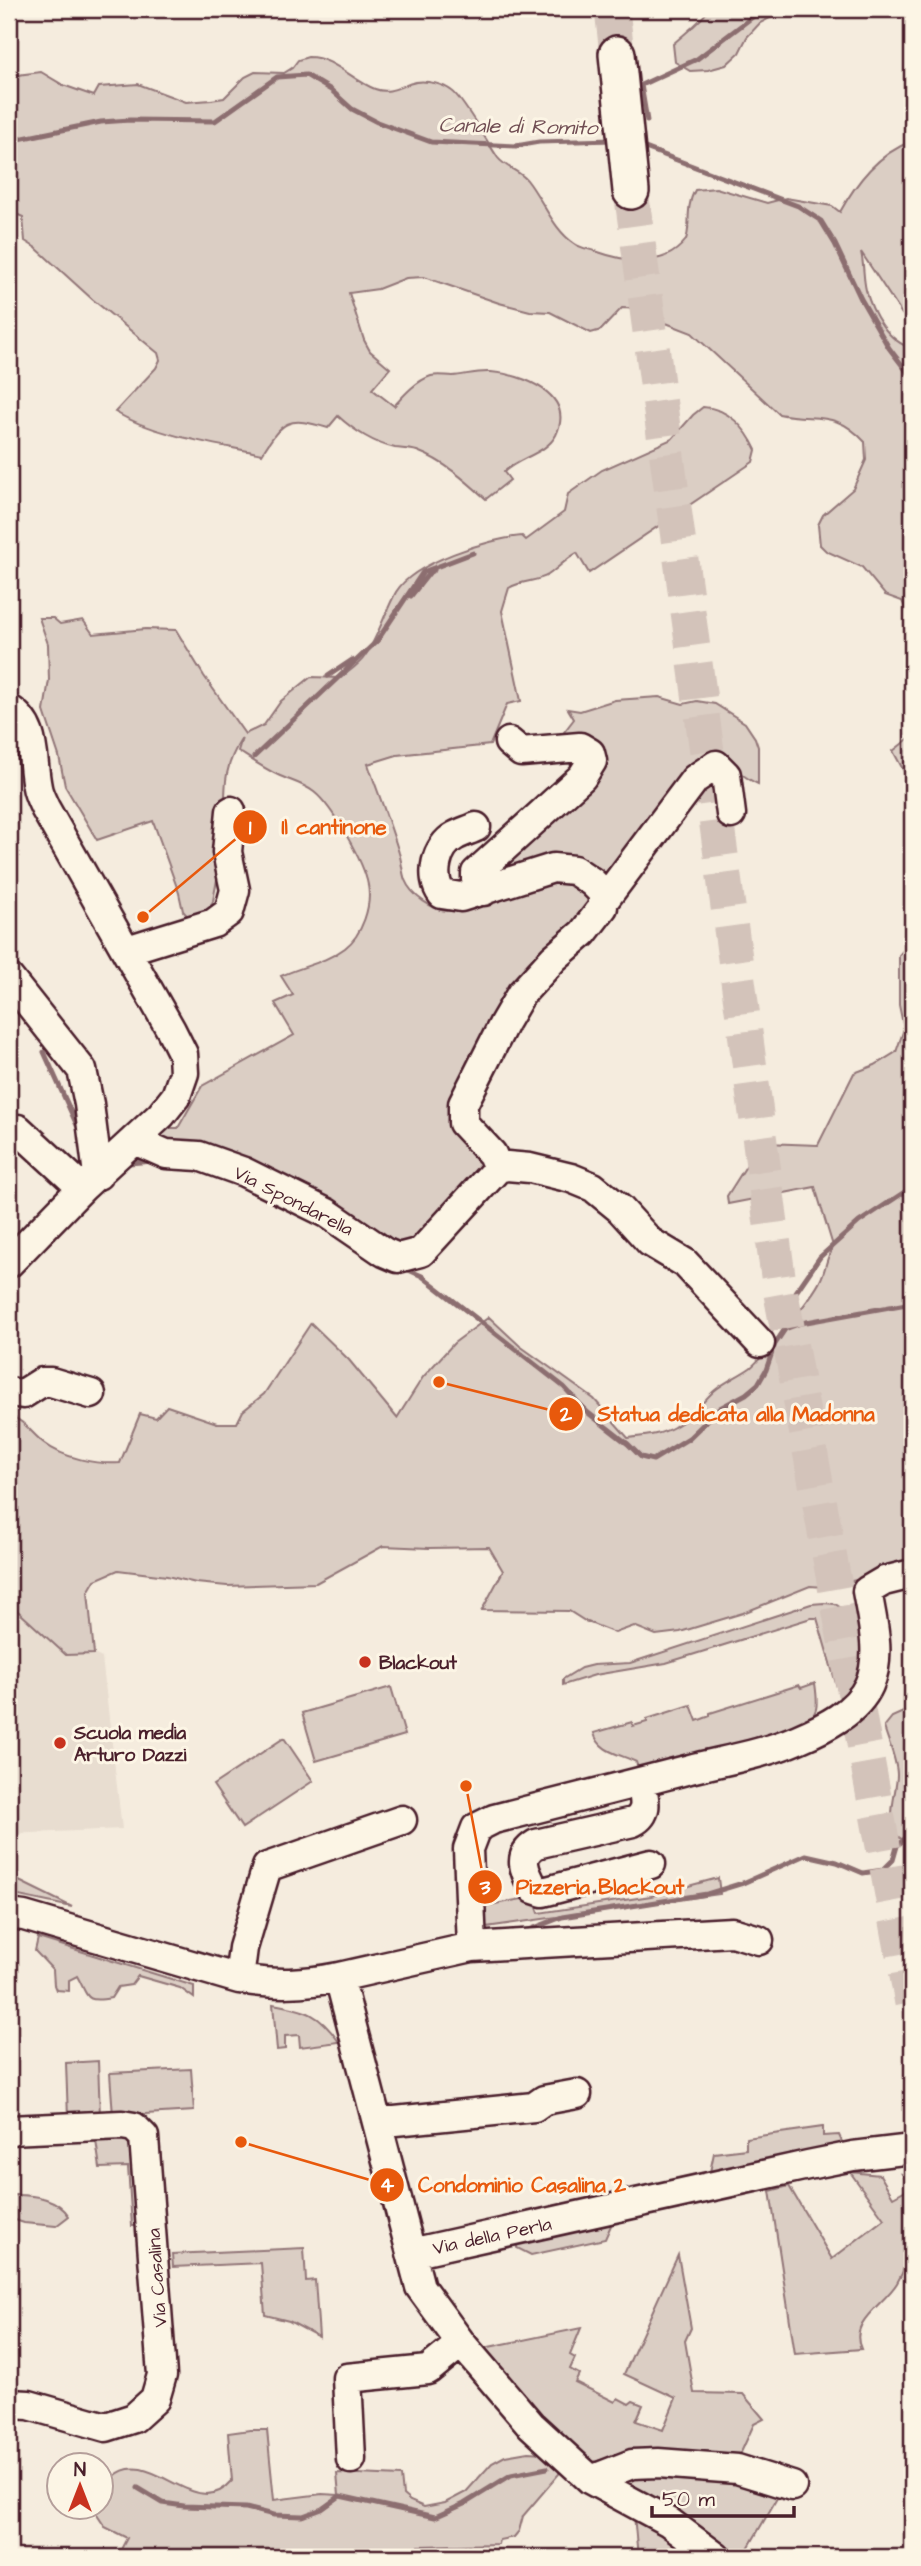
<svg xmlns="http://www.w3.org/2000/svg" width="921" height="2566" font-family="'Architects Daughter',sans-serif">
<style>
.built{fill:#e8ddd0}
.green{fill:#dbcec4;stroke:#927678;stroke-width:2}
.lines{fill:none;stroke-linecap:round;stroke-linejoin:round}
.stream{stroke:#8c6e70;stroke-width:5}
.major-tunnel{stroke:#d3c3ba;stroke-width:35;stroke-dasharray:35 18;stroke-linecap:butt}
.minor-casing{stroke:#4a1f2b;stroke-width:33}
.major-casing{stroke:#4a1f2b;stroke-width:40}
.minor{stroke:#fcf5e5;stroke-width:28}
.major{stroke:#fcf5e5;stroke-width:35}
.poi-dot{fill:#c8321e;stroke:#fcf5e5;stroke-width:2.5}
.labels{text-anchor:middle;stroke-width:6;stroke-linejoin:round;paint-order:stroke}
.street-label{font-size:19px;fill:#4a1f2b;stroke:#fcf5e5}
.poi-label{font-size:19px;font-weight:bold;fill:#4a1f2b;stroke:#fcf5e5;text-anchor:start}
.water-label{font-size:21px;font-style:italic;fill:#704d53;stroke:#fcf5e5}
.leader{fill:none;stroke:#e8590c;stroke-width:2.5}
.callout-dot{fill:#e8590c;stroke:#fcf5e5;stroke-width:2.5}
.mark-label{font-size:21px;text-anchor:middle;font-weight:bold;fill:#fff}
.callout-label{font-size:21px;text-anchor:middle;font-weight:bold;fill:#e8590c;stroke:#fcf5e5;stroke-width:6;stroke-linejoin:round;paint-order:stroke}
</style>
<rect width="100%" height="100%" fill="#f5ecde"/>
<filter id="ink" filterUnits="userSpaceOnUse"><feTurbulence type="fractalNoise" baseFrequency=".0143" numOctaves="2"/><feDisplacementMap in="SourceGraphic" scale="14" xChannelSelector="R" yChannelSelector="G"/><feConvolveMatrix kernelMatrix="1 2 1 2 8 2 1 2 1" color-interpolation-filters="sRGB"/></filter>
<g filter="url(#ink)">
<!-- built -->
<path class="built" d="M9,1603L66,1654H94L102,1658L122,1829L9,1834Z"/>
<!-- green -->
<path class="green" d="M709,9H787L760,23L747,37L739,53L726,65L708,70L690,71L675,62L673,44C686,32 700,23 709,9Z
M308,57C334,57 351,80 375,89C391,95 401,85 416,82C427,80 443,84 452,91C462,97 489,145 498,158C506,168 520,171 527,180C543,200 553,230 575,244C580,248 589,249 595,251C623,261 663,269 685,241C692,231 684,209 695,190L716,188L767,203L786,198L832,206L840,212C857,181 878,154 912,141V324L902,314L861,252C864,264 863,278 866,290C872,313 888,342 912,348V612L908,613L902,601L885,595L862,567L826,551L820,545L818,525L823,515L853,489L866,460L865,442C835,409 816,422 779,414L692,333L666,323L641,309L622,308L601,330L591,333L550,312L530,311L499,303L424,277L406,278L378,289L349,293L364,340L370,351L390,368L372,389L394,406C404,395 416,381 431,376C438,374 446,376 453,376C465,375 478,371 491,372C522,374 576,394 556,435C546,454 519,457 504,472L510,480L486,499C465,480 444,461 417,451C411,449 403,449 395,448C375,444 353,430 338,416L328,428C288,416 283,420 262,454C216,444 156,436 115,412L156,368L160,360L158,353L92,299L36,248L25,241L23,217L9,211V76L41,72L63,85L94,96L99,87L138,84L186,102L211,100L224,98L245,77L255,72L284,73L292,68L298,60Z
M703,407C728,408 746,428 756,450L753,462L589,573L577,553C566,559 558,568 548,575C537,582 522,580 509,588L502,611L521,701L507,704L490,745L397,755L368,764C378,793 390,823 399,853C402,862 402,872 405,880C411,895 433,911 449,911L556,874L590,890V917L461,1098L482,1151L485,1171L411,1250L163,1144L158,1132L168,1128H178L202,1086L294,1035L275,1003L293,995L281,976C303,966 325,963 345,948C362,935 372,906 368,885C364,862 332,806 314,792C304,784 291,781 280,776C265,769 252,760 238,751L242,738C219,774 227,795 224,834C222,857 217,879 213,901C210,910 200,918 191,920L183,911L179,893L153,821L97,840L65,786L59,756L44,711L49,680L48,644L39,618H53L60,624L83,620L93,634L146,629L176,630L204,676L245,734L264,725L281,701L311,677L341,678C349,671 360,664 365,656C378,637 385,612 396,592C414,562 489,539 522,536L526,540L564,512L568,494L602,470L672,439L693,415Z
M659,697L683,704L697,701L715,704L745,723L755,738L758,747V784C743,778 735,766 720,762L612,880L538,865L488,872L598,761L558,740L574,719L568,709L580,711L615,700Z
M912,736V786L893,751Z
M912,940V1568L824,1587L810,1586L743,1613L680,1632L656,1635L634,1626L615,1633L585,1621L569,1611L482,1610L503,1571L489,1547L429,1548L383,1546L316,1583L227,1586L196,1583L167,1576L118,1570L95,1580L88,1592L94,1654L66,1655L9,1603V1415C25,1421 31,1433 44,1443C63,1458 97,1465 120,1463L140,1414L156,1418L167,1406L217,1423H237L243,1411L264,1394L311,1323L349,1360L397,1418L423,1377L454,1343L489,1317L520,1346L594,1399L628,1438C644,1436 660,1435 674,1427C692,1418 700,1404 714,1391C726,1381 737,1377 750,1368C761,1360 814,1295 820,1281C826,1270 826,1258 833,1246L815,1187L728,1204L727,1196L762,1141L765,1143L818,1145L854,1073L875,1065L896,1052L904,1029L899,1005V955Z
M824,1603L835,1604L852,1615L864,1636L863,1674L841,1701L817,1618H811L666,1663L595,1675L563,1685V1679L581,1668L593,1665L630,1663L811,1604Z
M815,1683C818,1705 820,1715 800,1727L639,1771L636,1762C620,1754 599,1752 594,1733L632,1722L633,1726L647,1722V1719L691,1705L697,1721L710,1716V1713L799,1685L801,1688Z
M391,1687L405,1735L316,1761L302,1713Z
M912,1708V1842C878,1839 897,1796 897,1775C897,1760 888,1741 884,1727L892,1717Z
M284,1738L313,1781L242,1828L213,1785Z
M9,1876L72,1907L9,1894Z
M718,1878L720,1894L486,1927L484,1906L533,1897L539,1913L651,1896Z
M38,1938L194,1986V1998L180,1988L138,1976L131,1985L118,1987L111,1998C84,2003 89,1997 77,1976L69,1980V1991L56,1990L54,1985L53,1970L35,1951Z
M273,2004C306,2010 319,2013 339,2042L300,2047L299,2035L285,2036V2049L277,2050Z
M98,2061L100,2116L68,2118L66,2063Z
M191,2069L194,2111L113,2116L110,2073Z
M823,2127V2136L839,2135L843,2144L710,2172L714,2153L746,2149V2138Z
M95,2134L133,2141L140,2226H132L128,2167L100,2168Z
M850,2172L880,2175L893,2197L911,2187L902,2174L912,2176C912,2211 916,2252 897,2283C884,2305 848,2321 861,2349L795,2354L770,2191L789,2186L832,2259L884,2219Z
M15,2195C36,2195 57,2198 69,2216L56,2226L24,2223L9,2218V2196Z
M612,2223L605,2239L531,2255L517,2248V2244Z
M304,2248L306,2281L315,2280L319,2337L289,2321L265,2315L261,2263L173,2267L172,2254Z
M678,2255L691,2328L685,2341L694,2393L743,2394L764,2419L754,2424L738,2459L641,2449L590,2463L542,2418L484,2348L581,2328L570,2355L575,2358L570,2369L579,2374L575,2382L615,2402L618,2398L629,2404L633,2401L643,2405L636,2421L663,2430L676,2398L624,2374Z
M250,2430H267L274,2500L322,2494L339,2495L337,2473L401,2476L403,2495L410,2501L424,2507L445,2503L466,2492L492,2463L505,2456L528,2452L543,2453L559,2467V2474L523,2516L519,2531L514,2537L499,2540L498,2544L418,2546V2557H117L127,2538L105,2527L95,2512L98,2507L102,2506C102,2496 106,2484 113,2477C150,2443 195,2524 232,2481L228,2433Z
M679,2470L780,2493L743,2557H727L612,2479Z
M634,2515L702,2557H638Z"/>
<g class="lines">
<!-- stream -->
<path class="stream" d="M647,121L641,85L697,59L763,9
M9,141L101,122L130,120L215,121L277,77L306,75L331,90L352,109L377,122L431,142L516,146L539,142L614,140
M640,146L798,206L821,221L835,244L861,299L889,348L912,378
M411,596L430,572L434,570
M328,676L352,660
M254,757L377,641L423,572L473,553
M44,1052L80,1132
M125,1166L129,1163L153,1161
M404,1268L422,1276L564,1387L587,1412L628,1444L641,1457L653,1460L689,1438L720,1408L746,1394L758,1384L766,1370L775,1344L785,1329L796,1292L820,1257L859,1222L912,1187
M785,1329L801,1323L912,1303
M529,1930L562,1917L707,1894L743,1883L806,1855L837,1862L863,1873L883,1870L893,1860L897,1846L912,1832
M138,2488L163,2503L184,2506L246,2508L274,2515L303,2516L322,2509L340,2496L435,2517L464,2504L511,2475L547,2468"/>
<!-- major-tunnel -->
<path class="major-tunnel" d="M612,9L617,54
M631,191L779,1283L912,2003"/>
<defs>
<path id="minor" d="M9,709C37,726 31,758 37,787C38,794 42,801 45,808L171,1030L183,1054L184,1073L176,1096L161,1115L82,1188L9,1263
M476,827C470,830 462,832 455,836C436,846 429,877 442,894L461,897L553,868L574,870L592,882L603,893V907L583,933L554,958L521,994L504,1023L463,1104V1123L492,1154L498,1168
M484,891L476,880V873L582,777L592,761L590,753L580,747L521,752L509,742
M605,899L695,779L716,765L726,775L731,814
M127,950L214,923L229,912L235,890L227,852L231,811
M9,978L82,1070L89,1104L98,1175
M18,1129L82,1188
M134,1140L166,1154L199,1156L244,1172L327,1213L384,1252L398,1258L421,1252L498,1168L507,1166L530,1168L571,1178L593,1187L620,1209L650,1242L685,1263L760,1343
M9,1392L23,1394L42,1382H51L91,1394
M641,1782C644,1798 650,1813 633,1822L536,1844C516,1856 525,1872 534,1889L543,1892L651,1864
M9,1914L24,1916L239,1979C276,1985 303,1984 339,1977L420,2287L461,2343L531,2425L591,2480L669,2522L716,2557
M472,1947L468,1849L476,1828L494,1819C560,1802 625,1786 690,1769C726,1760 764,1754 798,1739C824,1728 857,1712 869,1685C882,1656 872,1620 867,1591L884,1581L912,1574
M339,1977L472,1947L732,1932L759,1940
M239,1979L243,1948L267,1867L402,1820
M377,2120L395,2121L534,2107L544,2100L577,2094
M9,2130L122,2125L134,2127L144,2137L162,2375L155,2399L134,2418L106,2427L29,2405L9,2404
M411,2253L808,2165L853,2156L912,2149
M351,2459L347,2378L428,2370L461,2343
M591,2480L632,2464L658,2463L737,2469L792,2486"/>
<path id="major" d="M617,54L631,191"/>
</defs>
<!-- minor casing -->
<use href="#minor" class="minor-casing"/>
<!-- major casing -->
<use href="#major" class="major-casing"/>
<!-- minor -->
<use href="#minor" class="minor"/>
<!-- major -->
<use href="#major" class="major"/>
</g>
</g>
<!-- markers -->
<g class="poi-dot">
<circle cx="365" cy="1662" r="7"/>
<circle cx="60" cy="1743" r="7"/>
</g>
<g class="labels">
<!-- street labels -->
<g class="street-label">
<text transform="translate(294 1200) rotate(27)" y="7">Via Spondarella</text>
<text transform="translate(492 2235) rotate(-12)" y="7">Via della Perla</text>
<text transform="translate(156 2278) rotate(-94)" y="7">Via Casalina</text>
</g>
<!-- poi labels -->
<g class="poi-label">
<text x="379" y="1669">Blackout</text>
<text x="74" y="1739">Scuola media<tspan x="74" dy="22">Arturo Dazzi</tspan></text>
</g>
<!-- water labels -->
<g class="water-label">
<text transform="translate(518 126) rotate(1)" y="7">Canale di Romito</text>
</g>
</g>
<!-- callouts -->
<path class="leader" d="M143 917L250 827M439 1382L566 1414M466 1786L485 1887M241 2142L387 2185"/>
<g class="callout-dot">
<circle cx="143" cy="917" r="7"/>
<circle cx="439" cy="1382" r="7"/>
<circle cx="466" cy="1786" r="7"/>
<circle cx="241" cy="2142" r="7"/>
<circle cx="250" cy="827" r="18"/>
<circle cx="566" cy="1414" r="18"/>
<circle cx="485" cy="1887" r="18"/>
<circle cx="387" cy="2185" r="18"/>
</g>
<g class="mark-label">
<text x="250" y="834">1</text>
<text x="566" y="1421">2</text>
<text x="485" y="1894">3</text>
<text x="387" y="2192">4</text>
</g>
<g class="callout-label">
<text x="334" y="834">Il cantinone</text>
<text x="736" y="1421">Statua dedicata alla Madonna</text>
<text x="600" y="1894">Pizzeria Blackout</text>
<text x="522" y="2192">Condominio Casalina 2</text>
</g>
<!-- margin -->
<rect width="921" height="2566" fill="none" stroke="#fcf5e5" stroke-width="35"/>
<rect x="18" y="18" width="886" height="2531" fill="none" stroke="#4a1f2b" stroke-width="2.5" filter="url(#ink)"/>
<!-- north arrow -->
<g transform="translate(80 2486)"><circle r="33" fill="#fcf5e5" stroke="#b59f9b" stroke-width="2"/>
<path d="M0-5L12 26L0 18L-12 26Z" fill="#c8321e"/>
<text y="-10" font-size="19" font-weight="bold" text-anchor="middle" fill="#4a1f2b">N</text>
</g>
<!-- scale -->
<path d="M652 2506v10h142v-10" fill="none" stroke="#4a1f2b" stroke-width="3.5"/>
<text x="662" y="2506" font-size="21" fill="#4a1f2b" stroke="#fcf5e5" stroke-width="5" paint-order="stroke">50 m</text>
</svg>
